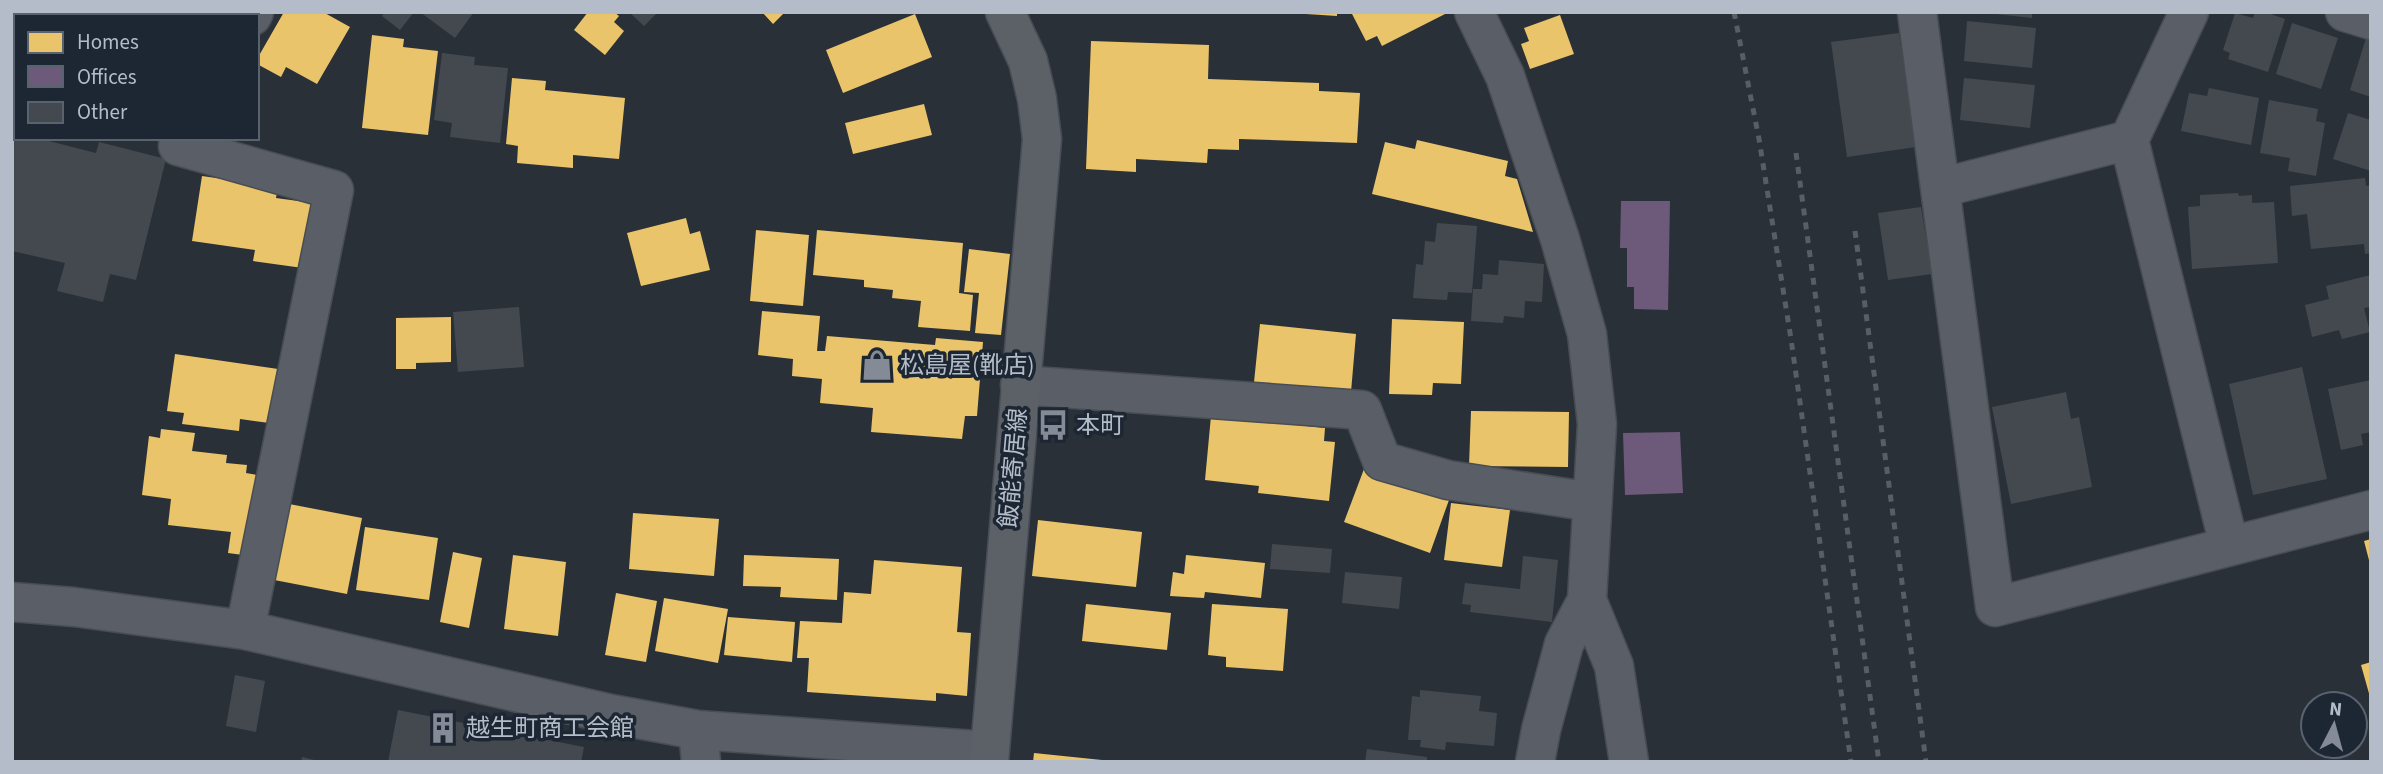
<svg xmlns="http://www.w3.org/2000/svg" width="2383" height="774" font-family="'Source Sans 3','Noto Sans JP',sans-serif">
<style>
.homes{fill:#e9c46a}
.offices{fill:#6d597a}
.building{fill:#444950}
.lines{fill:none;stroke-linecap:round;stroke-linejoin:round}
.minor-casing{stroke:#484c53;stroke-width:41}
.major-casing{stroke:#484c55;stroke-width:41}
.minor{stroke:#5a5e66;stroke-width:38}
.major{stroke:#5c6168;stroke-width:38}
.rail{stroke:#595d64;stroke-width:5;stroke-dasharray:7 7;stroke-linecap:butt}
.labels{text-anchor:middle;stroke-width:7;stroke-linejoin:round;paint-order:stroke}
.poi-label{font-size:24px;fill:#b4bcc9;stroke:#1d2633;text-anchor:start}
.street-label{font-size:24px;fill:#b4bcc9;stroke:#1d2633}
</style>
<rect width="100%" height="100%" fill="#2a3038"/>
<!-- homes -->
<path class="homes" d="M16,12H64L63,16H16V60L12,58V23Z
M106,12L105,16H90L81,13Z
M117,12H228L226,16H116Z
M284,12H323L350,27L317,84L286,67L281,77L257,64V59Z
M588,12H614L619,16L614,22L624,31L605,55L574,30Z
M762,12H785L773,24Z
M1306,12H1337V16L1306,14Z
M1351,12H1449L1382,46L1377,36L1366,41Z
M915,14L932,57L843,93L826,50Z
M1560,15L1574,54L1530,69L1521,44L1529,41L1524,28Z
M372,35L404,39L403,47L438,51L428,135L362,128Z
M1091,41L1209,45L1208,79L1319,83V91L1360,93L1357,143L1239,139V150L1208,149L1207,163L1136,159V172L1086,169Z
M512,78L546,81L545,90L625,98L619,159L573,155V168L517,163L518,146L506,144Z
M924,104L932,135L853,154L845,123Z
M1417,140L1508,161L1505,176L1517,179L1533,232L1372,194L1385,142L1415,149Z
M202,176L278,187L276,198L320,204L310,269L253,261L255,250L192,241Z
M686,218L690,234L700,231L710,270L641,286L627,233Z
M756,230L809,235L803,306L750,301Z
M817,230L963,243L959,293L973,295L970,331L918,327L921,301L892,298L893,290L864,287V280L813,275Z
M969,249L1010,254L1001,335L975,333L979,293L964,292Z
M762,311L820,316L817,351H825L827,336L935,345L936,338L983,342L977,416H965L962,439L871,432L873,408L820,403L822,379L792,376L793,359L758,355Z
M451,317V362L416,363V369H396V318Z
M1392,319L1464,322L1461,384L1433,383L1432,395L1389,394Z
M1260,324L1356,334L1351,392L1254,382Z
M175,354L285,370L277,424L240,419L239,431L182,424L184,413L167,411Z
M1471,411L1569,412L1568,467L1469,466Z
M1211,416L1325,428L1324,441L1335,442L1329,501L1258,493L1259,486L1205,480Z
M161,429L195,433L192,451L227,455L226,463L247,465L246,473L268,477L258,557L228,553L231,532L168,525L171,499L142,495L149,436L160,438Z
M1364,469L1449,500L1430,553L1344,522Z
M284,503L362,518L347,594L269,579Z
M1451,503L1510,510L1502,567L1444,560Z
M633,513L719,519L714,576L629,569Z
M1038,520L1142,532L1136,587L1032,576Z
M365,527L438,538L429,600L356,590Z
M2371,539V564H2370L2364,541Z
M453,552L482,558L469,628L440,622Z
M513,555L566,562L558,636L504,629Z
M744,555L839,559L837,600L780,597L781,587L743,586Z
M1186,555L1265,563L1261,598L1205,592L1204,598L1170,596L1173,572L1184,574Z
M874,560L962,567L957,632L971,633L967,696L936,693V701L807,692L809,658H797L800,621L842,623L844,592L871,594Z
M616,593L657,601L646,662L605,655Z
M664,598L728,609L718,663L655,651Z
M1086,604L1171,613L1167,650L1082,641Z
M1212,604L1288,609L1283,671L1226,667V657L1208,655Z
M728,617L795,622L792,662L724,655Z
M2371,662V697H2370L2361,665Z
M1034,753L1102,760V762H1033Z"/>
<!-- offices -->
<path class="offices" d="M1621,201H1670L1668,310L1634,309V287H1627V248H1620Z
M1680,432L1683,493L1625,495L1623,433Z"/>
<!-- building -->
<path class="building" d="M385,12H414L400,30L382,16Z
M420,12H474L455,38Z
M629,12H658L644,26Z
M1996,12H2032V18L1996,14Z
M2255,12H2265L2285,19L2268,72L2228,59L2230,53L2223,50L2235,13L2253,18Z
M1967,21L2036,28L2032,68L1964,61Z
M2292,23L2338,38L2321,89L2276,74Z
M1899,33L1916,147L1847,157L1831,42Z
M2366,38L2371,40V97L2350,90Z
M442,53L475,57L474,65L508,68L500,143L450,137L452,123L434,120Z
M1964,78L2035,85L2030,128L1960,120Z
M2209,88L2259,98L2251,145L2181,131L2189,93L2207,96Z
M2269,100L2318,109L2316,121L2325,123L2316,176L2288,171L2290,158L2260,153Z
M2348,113L2371,120V171L2333,159Z
M12,132L16,133V138H37L96,153L99,142L166,159L136,280L110,274L103,302L57,291L65,263L12,251Z
M2365,178L2366,186L2371,185V253L2365,254L2364,244L2311,249L2307,214L2292,216L2290,186Z
M2238,193L2239,196L2252,195V203L2274,202L2278,263L2192,269L2188,207L2200,206V195Z
M1921,207L1932,274L1888,280L1878,213Z
M1437,223L1477,226L1472,293L1448,292L1447,300L1413,298L1416,264L1423,265L1425,241L1435,242Z
M1499,260L1544,264L1542,302L1525,301L1524,318L1504,316L1503,323L1471,321L1473,289H1482L1483,274L1498,275Z
M2371,275V307L2364,308L2370,332L2342,339L2339,330L2312,337L2305,305L2329,299L2326,286Z
M519,307L524,367L458,372L453,312Z
M2302,367L2327,479L2253,495L2229,384Z
M2371,380V432L2361,434L2363,445L2341,450L2328,389Z
M2066,392L2071,419L2079,417L2092,487L2011,504L1992,407Z
M1272,544L1332,549L1330,573L1270,569Z
M1523,556L1558,560L1552,622L1470,612L1471,605L1462,604L1465,583L1520,589Z
M1345,572L1402,577L1399,609L1342,603Z
M235,675L265,681L256,732L226,726Z
M1420,690L1481,696L1479,711L1497,713L1494,746L1446,742L1445,750L1420,747L1421,740H1408L1412,696L1420,697Z
M398,710L584,747L581,762H388Z
M1367,749L1427,757V762H1365Z
M302,757L318,761V762H301Z"/>
<g class="lines">
<defs>
<path id="minor" d="M1474,12L1505,76L1560,239L1587,334L1597,424L1587,600L1614,666L1629,762
M1917,12L1995,607L2371,510
M2189,12L2129,140L2229,545
M2345,12L2371,20
M252,16L254,12
M182,138L178,146L334,190L245,630
M1940,188L2129,140
M1020,385L1362,410L1382,461L1448,480L1592,502
M12,602L74,607L245,630L611,714L698,730L989,751
M698,730L701,762
M1535,762L1541,730L1564,644L1587,600"/>
<path id="major" d="M989,762L1042,139L1037,99L1028,61L1005,12"/>
</defs>
<!-- minor casing -->
<use href="#minor" class="minor-casing"/>
<!-- major casing -->
<use href="#major" class="major-casing"/>
<!-- minor -->
<use href="#minor" class="minor"/>
<!-- major -->
<use href="#major" class="major"/>
<!-- rail -->
<path class="rail" d="M1734,12L1759,139L1791,339L1851,762
M1796,153L1879,762
M1855,231L1926,762"/>
</g>
<!-- icons -->
<defs>
<symbol id="shop-bare" viewBox="-9 -9 18 18"><path d="M-5-2.5h2.3a2.7 3.5 0 0 1 5.4 0H5L5.5 6h-11ZM-1.5-2.5h3a1.5 2.3 0 0 0-3 0Z" fill="#848b96" stroke="#1d2633" stroke-width="2.5" paint-order="stroke"/></symbol>
<symbol id="bus-bare" viewBox="-9 -9 18 18"><path d="M-5-6H5V4H4V6H2V4H-2V6H-4V4H-5ZM-3.5-4V0h7V-4ZM-3.5 1.2v1.5H-2V1.2ZM2 1.2v1.5H3.5V1.2Z" fill="#848b96" stroke="#1d2633" stroke-width="2.5" paint-order="stroke"/></symbol>
<symbol id="building-bare" viewBox="-9 -9 18 18"><path d="M-4-6H4V6H1V3H-1V6H-4ZM-2.5-4.3h1.7v1.8h-1.7ZM.8-4.3h1.7v1.8H.8ZM-2.5-1h1.7V.8h-1.7ZM.8-1h1.7V.8H.8Z" fill="#848b96" stroke="#1d2633" stroke-width="2.5" paint-order="stroke"/></symbol>
</defs>
<g fill-rule="evenodd">
<use href="#shop-bare" x="855" y="343" width="44" height="44"/>
<use href="#bus-bare" x="1031" y="403" width="44" height="44"/>
<use href="#building-bare" x="421" y="706" width="44" height="44"/>
</g>
<g class="labels">
<!-- poi labels -->
<g class="poi-label">
<text x="900" y="373">松島屋(靴店)</text>
<text x="1076" y="433">本町</text>
<text x="466" y="736">越生町商工会館</text>
</g>
<!-- street labels -->
<g class="street-label">
<text transform="translate(1013 468) rotate(-85)" y="8">飯能寄居線</text>
</g>
</g>
<!-- border -->
<rect width="2383" height="774" fill="none" stroke="#b4bcc9" stroke-width="28"/>
<!-- legend -->
<rect x="14" y="14" width="245" height="126" fill="#1d2633" stroke="#59626f" stroke-width="2"/>
<rect x="28" y="32" width="35" height="21" fill="#e9c46a" stroke="#59626f" stroke-width="2"/>
<text x="77" y="49" font-size="21" fill="#b4bcc9">Homes</text>
<rect x="28" y="66" width="35" height="21" fill="#6d597a" stroke="#59626f" stroke-width="2"/>
<text x="77" y="84" font-size="21" fill="#b4bcc9">Offices</text>
<rect x="28" y="102" width="35" height="21" fill="#444950" stroke="#59626f" stroke-width="2"/>
<text x="77" y="119" font-size="21" fill="#b4bcc9">Other</text>
<!-- north arrow -->
<g transform="translate(2334 725) rotate(6)"><circle r="33" fill="#1d2633" stroke="#59626f" stroke-width="2"/>
<path d="M0-5L12 26L0 18L-12 26Z" fill="#848b96"/>
<text y="-10" font-size="19" font-weight="bold" text-anchor="middle" fill="#b4bcc9">N</text>
</g>
</svg>
